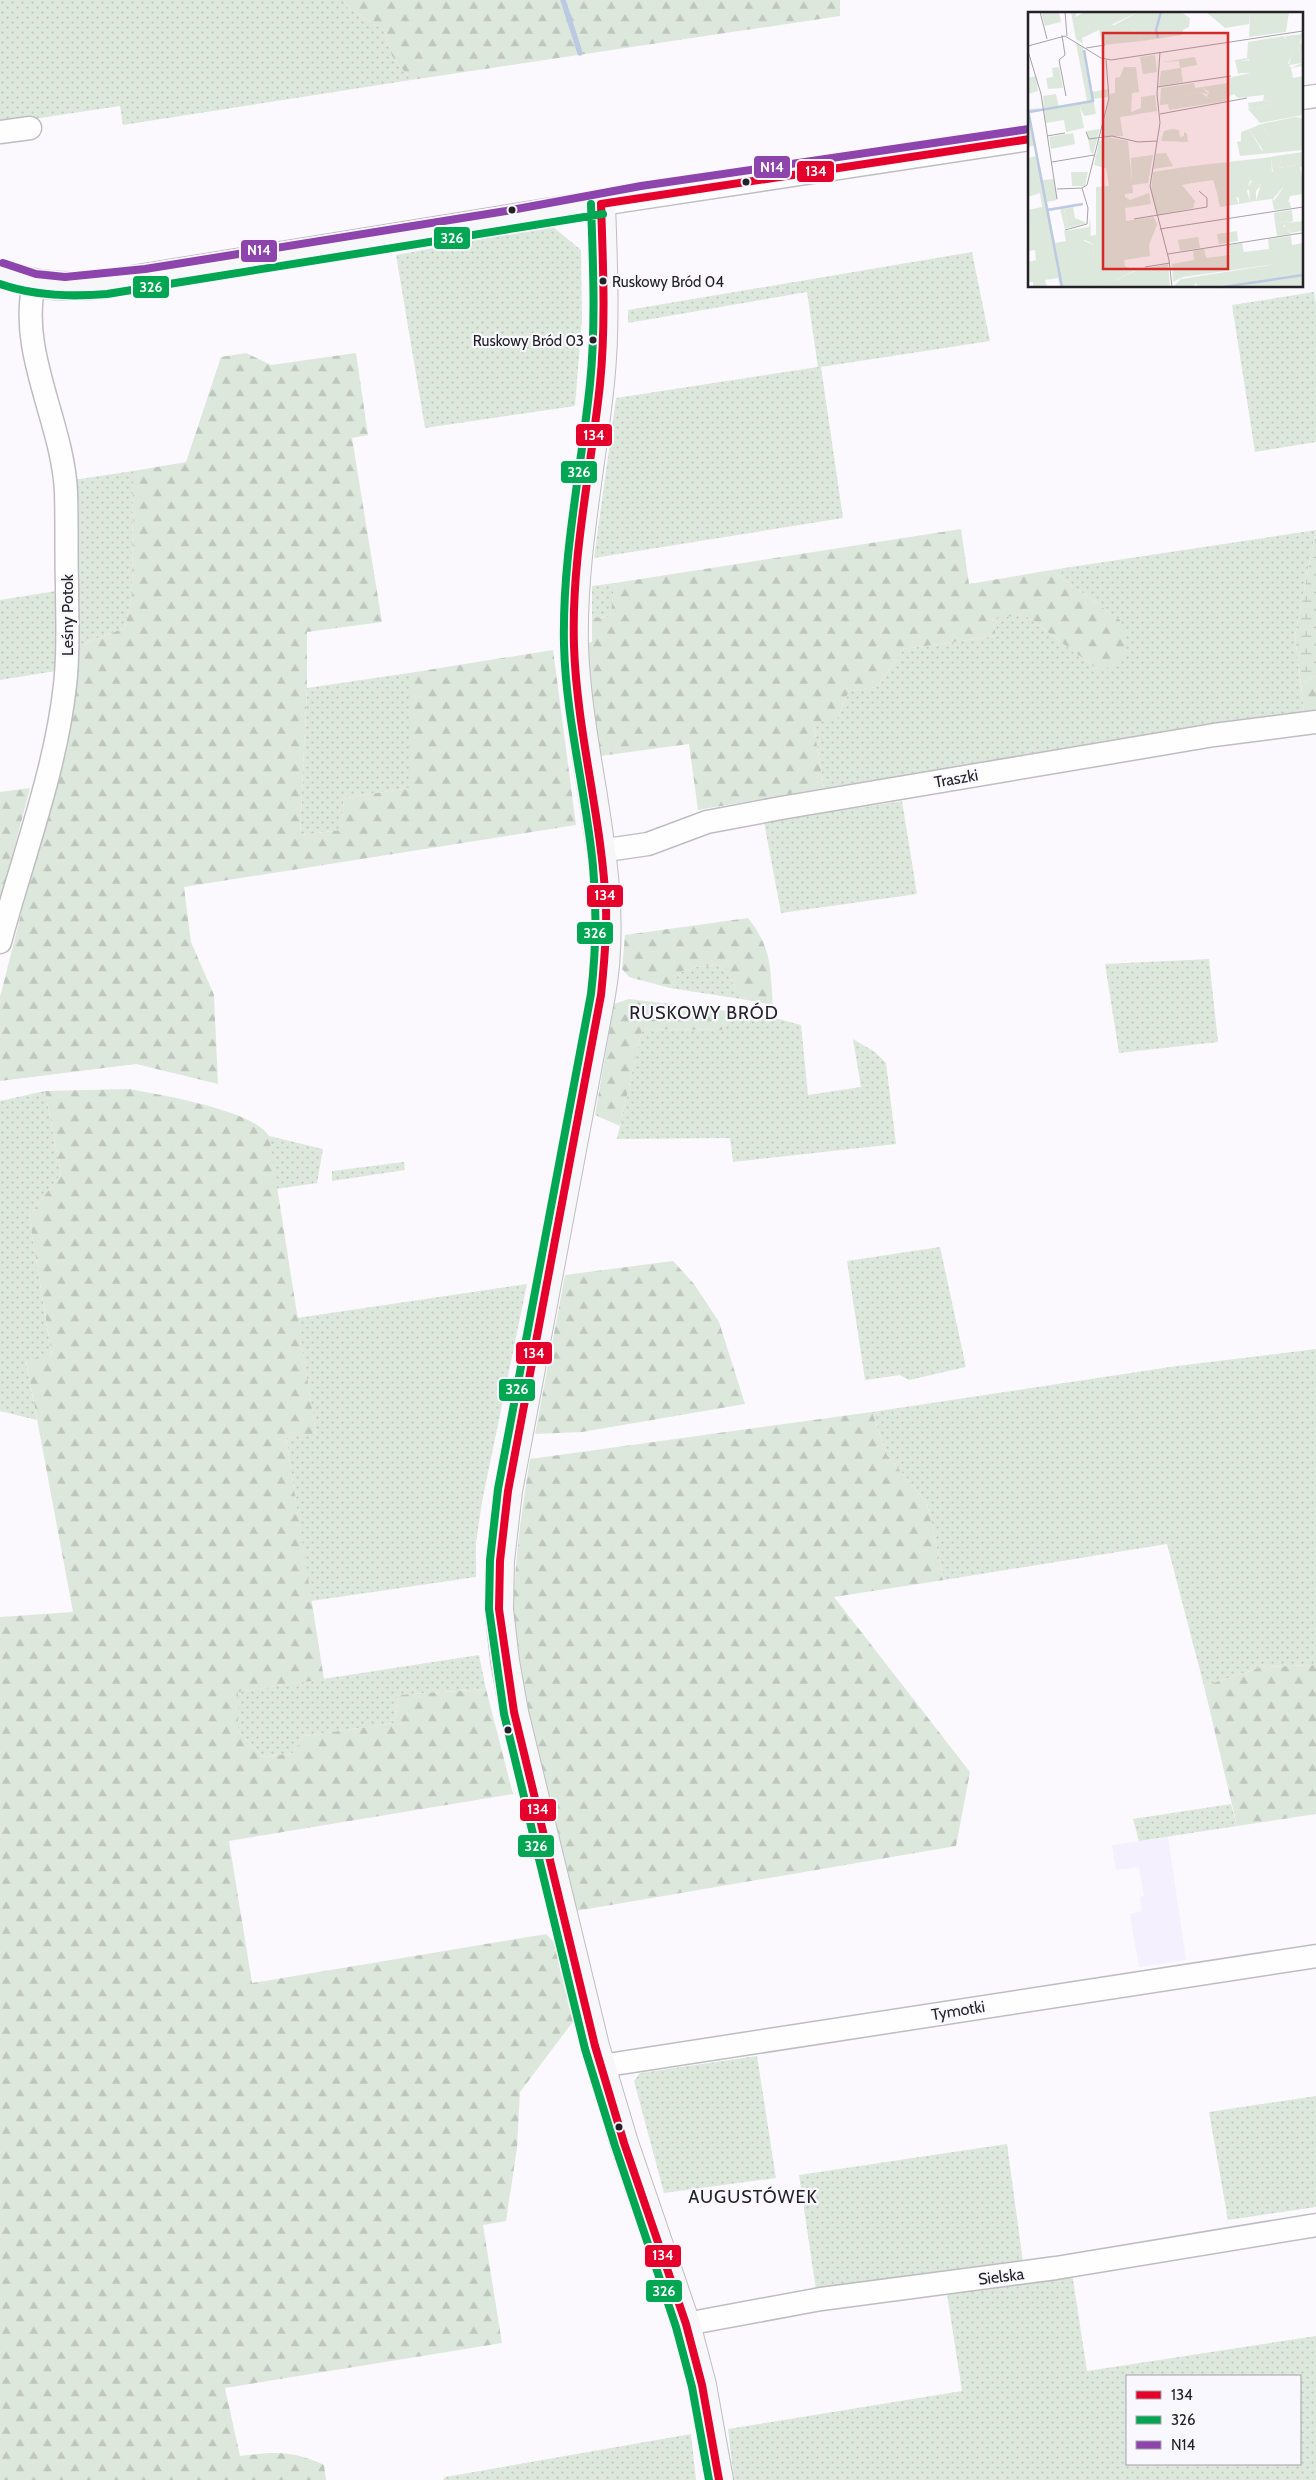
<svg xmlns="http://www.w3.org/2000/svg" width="1316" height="2480" font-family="Cabin,sans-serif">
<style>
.built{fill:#f4f0fd}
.grass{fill:url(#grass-dots);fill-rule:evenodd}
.forest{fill:url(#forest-firs)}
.wetland{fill:url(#wetland-marsh)}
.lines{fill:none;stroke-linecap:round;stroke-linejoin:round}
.stream{stroke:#bbc9e2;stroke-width:5.5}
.street-casing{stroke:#bebdc2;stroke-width:25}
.secondary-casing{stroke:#bebdc2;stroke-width:30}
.street{stroke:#fefeff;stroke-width:22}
.secondary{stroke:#f7f6f9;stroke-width:28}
.bus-1-casing{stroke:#faf8ff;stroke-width:11}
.bus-2-casing{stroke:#faf8ff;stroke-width:11}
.bus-3-casing{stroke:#faf8ff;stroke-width:11}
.bus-1{stroke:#e4002b;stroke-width:8}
.bus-2{stroke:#00a651;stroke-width:8}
.bus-3{stroke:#8e44ad;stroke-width:8}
.bus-dot{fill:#232226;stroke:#faf8ff;stroke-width:2}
.labels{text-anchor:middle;stroke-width:4.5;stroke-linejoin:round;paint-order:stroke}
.bus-label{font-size:15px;fill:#232226;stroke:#faf8ff;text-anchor:start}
.street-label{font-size:16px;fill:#232226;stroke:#faf8ff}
.neighbourhood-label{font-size:18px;letter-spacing:1px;fill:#232226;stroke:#faf8ff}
.inset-river{fill:none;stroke:#bbc9e2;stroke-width:2.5}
.inset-road{fill:none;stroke:#a5a3a8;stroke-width:1}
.view{fill:#d62828;fill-opacity:0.15;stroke:#d62828;stroke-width:2.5}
.inset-edge{fill:none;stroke:#232226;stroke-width:2.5}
.line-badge{stroke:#faf8ff;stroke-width:2}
.badge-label{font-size:14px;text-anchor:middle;font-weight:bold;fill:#fff}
</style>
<defs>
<pattern id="grass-dots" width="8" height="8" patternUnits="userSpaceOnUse" patternTransform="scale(1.25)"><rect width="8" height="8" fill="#dde8dd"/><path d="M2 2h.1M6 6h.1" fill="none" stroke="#bdc7be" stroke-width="1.8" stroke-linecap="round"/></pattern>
<pattern id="forest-firs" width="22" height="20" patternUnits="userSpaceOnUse" patternTransform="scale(1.25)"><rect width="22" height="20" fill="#dde8dd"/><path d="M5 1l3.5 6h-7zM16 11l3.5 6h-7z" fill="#bdc7be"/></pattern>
<pattern id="wetland-marsh" width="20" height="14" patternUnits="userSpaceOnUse" patternTransform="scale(1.25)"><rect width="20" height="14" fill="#dde8dd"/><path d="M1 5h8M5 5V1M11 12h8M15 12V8" fill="none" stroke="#bdc7be"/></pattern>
</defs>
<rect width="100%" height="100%" fill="#fbf9fe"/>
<!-- built -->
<path class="built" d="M1168,1837L1186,1960L1139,1967L1130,1914L1142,1911L1140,1897L1144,1896L1139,1867L1116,1870L1112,1845Z"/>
<!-- grass -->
<path class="grass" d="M0,0H343L348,8L385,31L392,56L411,80L123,125L120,106L0,124Z
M552,226L581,250L582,319L575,406L425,428L396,255Z
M972,252L990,341L821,367L843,518L594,558L616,398L818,367L807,292L628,323V310Z
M1314,292L1316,305V442L1255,452L1232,305Z
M133,471L132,593L125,628L79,645L73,480Z
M1316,530L1295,636L1304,712L824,788L813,721H836L849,691L877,687L904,649L996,636L992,617L1025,615L1097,669L1120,620L1051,570Z
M615,583L610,617L592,618V586Z
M56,591V671L0,680V600Z
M409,673V788L344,798L341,830L300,835L307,688Z
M902,801L917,894L781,913L764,822Z
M1209,959L1218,1042L1119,1053L1105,964Z
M719,965L730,977L741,999L670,988L679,973L696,967Z
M728,1011L775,1018L801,1025L808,1095L861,1087L853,1039L875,1052L886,1063L896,1144L733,1162L730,1138L617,1139L642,1029L722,1030Z
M45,1091L61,1174L29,1216L52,1357L26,1361L37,1420L0,1411V1101Z
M269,1136L323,1149L317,1183L276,1189Z
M404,1162L405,1170L332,1181V1171Z
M940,1247L966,1367L909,1380L900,1375L865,1380L847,1261Z
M527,1284L482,1502L476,1543V1577L311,1601L286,1438L316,1433L297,1318Z
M1316,1349V1665L1262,1667L1204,1686L1167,1544L944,1580L927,1503L887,1455L872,1412L1177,1366Z
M479,1655L486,1689L398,1695L394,1723L304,1736L293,1753L263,1757L238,1731V1692Z
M1231,1804L1237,1826L1139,1841L1133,1819Z
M757,2056L776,2178L664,2193L634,2081L640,2073Z
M1316,2096V2207L1228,2220L1209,2112Z
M1007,2144L1023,2262L816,2290L799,2175Z
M1072,2273L1087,2371L1316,2336V2480H734L728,2429L962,2391L947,2294ZM1127,2376H1300V2464H1127Z
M691,2434L696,2480H443L445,2477Z"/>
<!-- forest -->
<path class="forest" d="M343,0H840V16L411,80L392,56L385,31L348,8Z
M246,353L271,365L356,353L368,435L352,438L382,622L307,632V688L300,835L341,830L344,798L409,788V673L553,650L576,825L184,887L191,942L214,995L218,1084L136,1064L0,1081V997L54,784L78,669L79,645L125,628L132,593L133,471L186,462L221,357Z
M961,529L969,584L1051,570L1120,620L1126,640L1125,657L1114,667L1097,669L1025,615L992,618L996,636L904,649L877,687L849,691L836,721H813L824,788L698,810L689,744L600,756L584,644L592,642V618L610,617L615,583Z
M1316,675V710L1304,712L1301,684Z
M30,788L0,903V792Z
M748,918C772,948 770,968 773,1005L741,999L730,977L719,965L696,967L679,973L670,988L629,977L622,969L625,935Z
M629,999L728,1011L722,1030L642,1029L620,1126L595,1115L614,1004Z
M130,1089C160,1095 254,1110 269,1136L316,1434L286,1438L324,1679L238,1692V1731L263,1757L293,1753L304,1736L394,1723L398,1695L486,1689L513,1794L229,1841L252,1983L546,1934L555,1943L575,2019L520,2092L517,2148L506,2221L483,2225L502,2343L225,2388L240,2456C275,2452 291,2450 324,2465L326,2480H0V1617L73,1612L26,1360L52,1356L29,1216L61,1174L45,1091Z
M673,1261L694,1284L719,1322L745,1404L582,1432L535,1434L565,1275Z
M872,1412L887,1455L927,1503L944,1580L834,1597L970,1772L956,1846L576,1911L513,1651C512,1583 519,1525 530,1459Z
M1316,1665V1814L1237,1826L1204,1686L1262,1667Z"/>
<!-- wetland -->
<path class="wetland" d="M1316,531V675L1301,684L1295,636Z"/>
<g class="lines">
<!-- stream -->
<path class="stream" d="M563,0L580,53"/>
<defs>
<path id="street" d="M1302,98L1316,96
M0,132L30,128
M601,204L1030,139
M600,851L648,844L707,822L781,808L1214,735L1316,722
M0,942C22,859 56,770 65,685C69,652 67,619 67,586C66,555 67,523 66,492C63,423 18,352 34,284
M601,2066L1316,1956
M686,2324L821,2299L1056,2268L1316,2225"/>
<path id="secondary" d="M0,273C35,287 69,288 106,284L601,204C603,264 606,324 600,383C591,471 572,557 574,646C578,762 622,879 601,995L508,1491L500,1561L499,1609L505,1661L514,1712L595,2046L624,2143L686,2324L702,2385L719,2480"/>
</defs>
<!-- street casing -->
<use href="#street" class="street-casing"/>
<!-- secondary casing -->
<use href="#secondary" class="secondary-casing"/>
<!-- street -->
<use href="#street" class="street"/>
<!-- secondary -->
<use href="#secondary" class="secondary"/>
<defs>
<path id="bus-1" d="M601,204C603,264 606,324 600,384C591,471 571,558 574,646C577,734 602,819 606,907C607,937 604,966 601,995L508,1491L500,1561L499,1609L514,1712L595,2046L624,2143L686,2324L702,2385L719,2480
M601,204L1030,139"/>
<path id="bus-2" d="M591,204C593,264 596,324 590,384C581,471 562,557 564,645C566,720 586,792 593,866C597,909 596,951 591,994L498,1489L490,1560L489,1609L504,1714L585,2049L615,2146L676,2327L692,2387L709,2480
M0,284C35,296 70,297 107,294L603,214"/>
<path id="bus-3" d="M3,263L36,274L65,277L145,269L506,211L641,186L1029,129"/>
</defs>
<!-- bus-1 casing -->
<use href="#bus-1" class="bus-1-casing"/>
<!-- bus-2 casing -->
<use href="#bus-2" class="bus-2-casing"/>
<!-- bus-3 casing -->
<use href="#bus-3" class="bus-3-casing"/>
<!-- bus-1 -->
<use href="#bus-1" class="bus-1"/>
<!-- bus-2 -->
<use href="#bus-2" class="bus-2"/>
<!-- bus-3 -->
<use href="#bus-3" class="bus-3"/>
</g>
<!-- markers -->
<g class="bus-dot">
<circle cx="746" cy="182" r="4.5"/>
<circle cx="512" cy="210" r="4.5"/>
<circle cx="603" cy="281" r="4.5"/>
<circle cx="593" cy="340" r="4.5"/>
<circle cx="508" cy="1730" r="4.5"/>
<circle cx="619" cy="2127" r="4.5"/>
</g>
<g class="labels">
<!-- bus labels -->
<g class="bus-label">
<text x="612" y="287">Ruskowy Bród 04</text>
<text x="584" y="346" text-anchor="end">Ruskowy Bród 03</text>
</g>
<!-- street labels -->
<g class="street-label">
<text transform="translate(67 615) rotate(-90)" y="6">Leśny Potok</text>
<text transform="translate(956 778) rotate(-10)" y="6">Traszki</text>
<text transform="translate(958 2010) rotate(-9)" y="6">Tymotki</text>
<text transform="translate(1001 2276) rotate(-7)" y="6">Sielska</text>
</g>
<!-- neighbourhood labels -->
<g class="neighbourhood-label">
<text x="704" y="1019">RUSKOWY BRÓD</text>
<text x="753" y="2203">AUGUSTÓWEK</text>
</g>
</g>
<!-- overview -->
<g transform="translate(1028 12)">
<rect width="275" height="275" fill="#fbf9fe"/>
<path d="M13,0H31L33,10L17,14ZM43,0H48V5L56,0H110L83,13L104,15L114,29L74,33L71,18L54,26L55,32L48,27ZM178,0H222L221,12L197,16ZM256,24L261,33L263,44L260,51L263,56L274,51L270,33L275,30V54L263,56L265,66L275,64V103L232,111L220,97L246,93L241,88L235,89L236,83L221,47L213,49V61L210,62L207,48L219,46L220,30ZM48,31L55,35L64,80L80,77V85L65,87L68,102L56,104L52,95L56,116L38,120L36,108L18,111L16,98L59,89ZM127,43L129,60L115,62L112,45ZM167,45L169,53L153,56L155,70L131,74L133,59L152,56L151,49L134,50ZM31,55L35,76L20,77L18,66L25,65L24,56ZM8,64L10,79L0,82V66ZM200,71L198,89L153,96L152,90L160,83L172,80L179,85L181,80L174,75ZM13,96L2,100L1,107L15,168L26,167L29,188L19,190L21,197L56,192L36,197L40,216L37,217L32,197L21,199L27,231L38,229L36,219L61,215L62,205L63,224L61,221L56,229L66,233L63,270L86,269L107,259L140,252L142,274L32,275L30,266L17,268L19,275H5V270H0V250L8,248L7,238L0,239V198L14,195L12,181L0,185V146L8,144L6,134L0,135V97ZM267,105L275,106V138L212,144L209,130L213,129V120L221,117L234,139L243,127L233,112ZM72,117L65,142L63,141L58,119ZM144,117L151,118L152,125L156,124V120L159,122L160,130L133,129L136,119ZM45,121L47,132L23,137L21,125ZM79,125L80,133L78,156L66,153L71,129ZM275,140V154L272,155L275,169L256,174L245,187L249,192L262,190L263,196L246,198L244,187L228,189L233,172L220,175L224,169L215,164L222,190L211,192V186L195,179L189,181L185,168L164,171L157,155L243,145L244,160H251L269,153L251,156L253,148L247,144ZM125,143L120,171L104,173L103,146ZM43,160H60L57,174H44ZM264,198L265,209L247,211L246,201ZM275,209V223L274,219L263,221L256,216L258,211ZM209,219L210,229L191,232L189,222ZM263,224L264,233L275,231V275H170L168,271L165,275H145L153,267L248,252L155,265L145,270L144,252L166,248L165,239L176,237L178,246L202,243L201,233L214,231L216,240L241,237L240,227ZM170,225L172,236L152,239L150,228Z" fill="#dde8dd"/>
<path d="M110,0H153L162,6L161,15L155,18L154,23L114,29L104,15H83ZM275,22L270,38L263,39L265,46L260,56L263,44L257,24ZM96,55H108L111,80L104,81L103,100L113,96V85L127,83L129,99L92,105L95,124H73L82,82L87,81V66L92,65ZM166,71L167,76L174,75L181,83L172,80L160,83L152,90L153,96L141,98L140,92L132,93L133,76ZM28,82L31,96L16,98L15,84ZM233,112L248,134L236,140L221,117ZM79,125L100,129L105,181L97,182V185L102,188L121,181L123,192L97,196L98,209L126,205L129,213L121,233L122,244L96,248L97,254L106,258L117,256L114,259H106L86,269L66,271L62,269L66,233L54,226L61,221L62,224L68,223V175L81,174L77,150ZM138,141L145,154L125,157L128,142ZM247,144L253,148L251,156L269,153V158L245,161L243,145ZM157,155L164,171L154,173L167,189L165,196L129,203L123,178L125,160ZM215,163L223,167L220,174L234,172L228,179V189L222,190L221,178L216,179ZM275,169V182L262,184L260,191L249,192L246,189L255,176V171ZM194,179L206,180L211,192L192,195L189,181ZM45,195L47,206L59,211L40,216L36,197ZM265,209L255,214L263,222L249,224L247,211Z" fill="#dde8dd"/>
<path d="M222,0H261L258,20L221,25ZM271,37L274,51L262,53L263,39ZM223,48L236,83L210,86L206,82L198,86L199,66L223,61H213L210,54L213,49ZM241,88L247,93L221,97L220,91Z" fill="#dde8dd"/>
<path class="inset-river" d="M130,26L128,18L133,0M0,98L34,275M1,100L65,89L56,38M19,198L55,192M195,275L275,263"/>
<path class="inset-road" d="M12,0L19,27M37,0L39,24M34,23L37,43L31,48L38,84M0,34L37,24L73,46L83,48L275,19M58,36L77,33M0,39L13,82L29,187M132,40L129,82L132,111L122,174L141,248L144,275M129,75L203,64M132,102L219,86M58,120L61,127L84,124L110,130L129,129M19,124L37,121M24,150L66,143M29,177L54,176L59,173L81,86L78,48M106,207L179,195V186L171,179M132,217L275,195M37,218L59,212L60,196L54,176M140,242L274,221M117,255L142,251"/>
<path class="view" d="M75,21H200V257H75Z"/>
<rect width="275" height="275" class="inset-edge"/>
</g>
<g class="line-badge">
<rect x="753" y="155" width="38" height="24" rx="5" fill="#8e44ad"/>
<rect x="796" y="160" width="39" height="23" rx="5" fill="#e4002b"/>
<rect x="433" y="226" width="38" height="24" rx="5" fill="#00a651"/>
<rect x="240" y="239" width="38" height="24" rx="5" fill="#8e44ad"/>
<rect x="132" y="275" width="38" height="24" rx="5" fill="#00a651"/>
<rect x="575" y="423" width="38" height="24" rx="5" fill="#e4002b"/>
<rect x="560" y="460" width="38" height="24" rx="5" fill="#00a651"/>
<rect x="586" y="884" width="38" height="24" rx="5" fill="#e4002b"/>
<rect x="576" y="921" width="38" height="24" rx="5" fill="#00a651"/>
<rect x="515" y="1341" width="38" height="24" rx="5" fill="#e4002b"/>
<rect x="498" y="1378" width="38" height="24" rx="5" fill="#00a651"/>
<rect x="519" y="1798" width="38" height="24" rx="5" fill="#e4002b"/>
<rect x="517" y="1834" width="38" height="24" rx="5" fill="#00a651"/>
<rect x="644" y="2244" width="38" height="24" rx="5" fill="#e4002b"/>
<rect x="645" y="2279" width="38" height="24" rx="5" fill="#00a651"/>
</g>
<g class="badge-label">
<text x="772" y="172">N14</text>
<text x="816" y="176">134</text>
<text x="452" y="243">326</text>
<text x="259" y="255">N14</text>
<text x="151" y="292">326</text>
<text x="594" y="440">134</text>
<text x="579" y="477">326</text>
<text x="605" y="900">134</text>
<text x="595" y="938">326</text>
<text x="534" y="1358">134</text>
<text x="517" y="1394">326</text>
<text x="538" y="1814">134</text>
<text x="536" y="1851">326</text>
<text x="663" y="2260">134</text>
<text x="664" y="2296">326</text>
</g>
<!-- legend -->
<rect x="1126" y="2375" width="175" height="90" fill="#faf8ff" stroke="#a4a2a8"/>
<rect x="1136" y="2391" width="25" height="8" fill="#e4002b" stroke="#a4a2a8"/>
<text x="1171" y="2400" font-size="15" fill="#232226">134</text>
<rect x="1136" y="2416" width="25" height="8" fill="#00a651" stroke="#a4a2a8"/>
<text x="1171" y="2425" font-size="15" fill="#232226">326</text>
<rect x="1136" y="2441" width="25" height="8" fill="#8e44ad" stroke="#a4a2a8"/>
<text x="1171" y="2450" font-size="15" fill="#232226">N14</text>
</svg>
